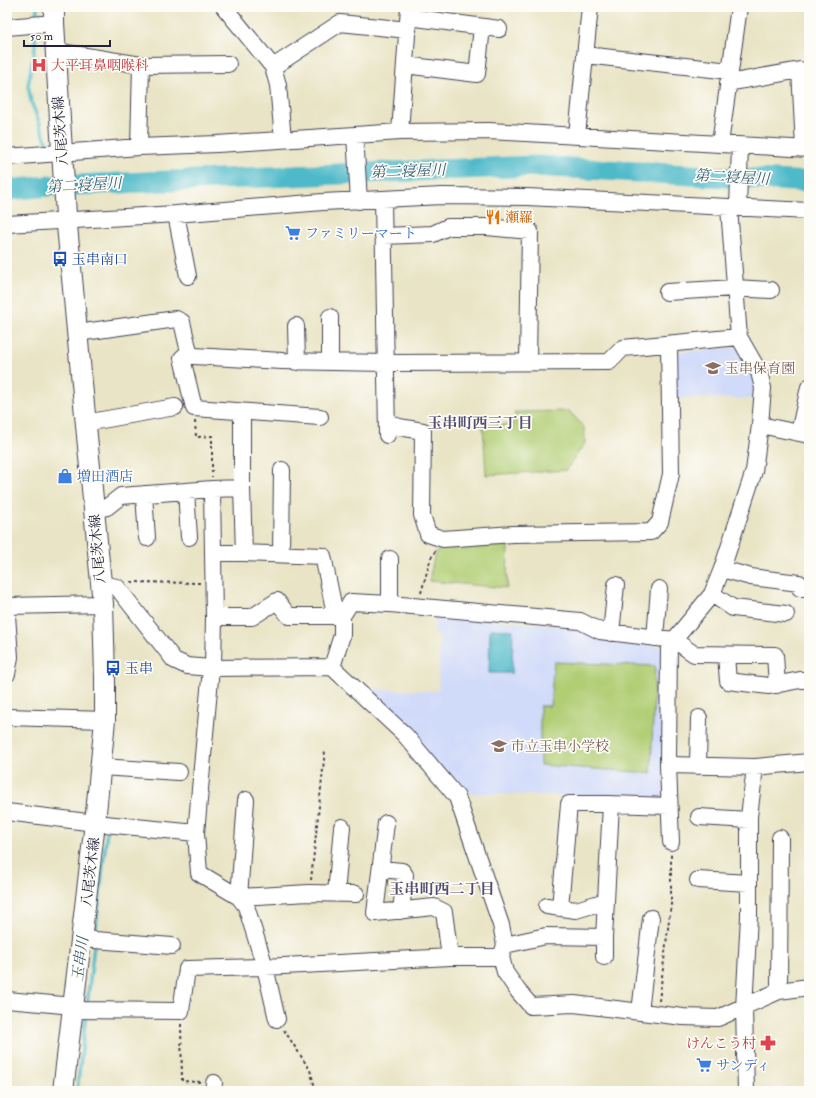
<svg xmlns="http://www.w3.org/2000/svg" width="816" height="1098" font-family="'IM FELL Double Pica','Noto Serif JP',serif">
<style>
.built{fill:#d0daf9}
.green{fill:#b1ce75;stroke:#6a7858}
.water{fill:#4db9c9;stroke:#386e82}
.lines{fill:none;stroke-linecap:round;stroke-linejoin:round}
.stream{stroke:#4db9c9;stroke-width:3.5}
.river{stroke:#4db9c9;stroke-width:21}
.minor-casing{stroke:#403f50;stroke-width:18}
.major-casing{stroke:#403f50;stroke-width:22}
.path{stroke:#403f50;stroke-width:2;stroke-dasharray:3 3;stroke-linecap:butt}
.minor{stroke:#fff;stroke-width:16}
.major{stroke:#fff;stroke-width:20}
.labels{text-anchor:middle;stroke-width:3.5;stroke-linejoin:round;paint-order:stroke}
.health-label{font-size:14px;fill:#be3a42;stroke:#fdfcf7;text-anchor:start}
.street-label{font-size:14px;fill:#22223b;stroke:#fdfcf7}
.food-label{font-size:14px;fill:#c56008;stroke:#fdfcf7;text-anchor:start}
.shop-label{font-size:14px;fill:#366cbe;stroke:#fdfcf7;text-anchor:start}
.transit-label{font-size:14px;fill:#164399;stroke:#fdfcf7;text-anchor:start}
.education-label{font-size:14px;fill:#785e54;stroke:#fdfcf7;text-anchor:start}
.water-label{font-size:15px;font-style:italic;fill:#335e74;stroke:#fdfcf7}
.neighbourhood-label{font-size:15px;font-weight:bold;fill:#544d70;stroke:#fdfcf7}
</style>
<rect width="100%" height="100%" fill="#fdfcf7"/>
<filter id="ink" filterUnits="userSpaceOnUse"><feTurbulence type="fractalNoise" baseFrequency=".025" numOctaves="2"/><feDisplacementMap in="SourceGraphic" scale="8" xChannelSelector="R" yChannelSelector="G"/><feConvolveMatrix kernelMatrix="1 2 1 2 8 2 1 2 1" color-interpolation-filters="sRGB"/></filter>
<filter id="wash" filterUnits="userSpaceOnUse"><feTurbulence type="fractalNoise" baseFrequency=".012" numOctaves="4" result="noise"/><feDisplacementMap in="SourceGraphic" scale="16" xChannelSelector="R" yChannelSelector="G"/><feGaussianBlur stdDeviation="0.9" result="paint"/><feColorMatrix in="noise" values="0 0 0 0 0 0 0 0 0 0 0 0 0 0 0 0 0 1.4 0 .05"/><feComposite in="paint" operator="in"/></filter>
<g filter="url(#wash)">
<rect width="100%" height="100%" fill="#e9e4c5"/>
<!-- built -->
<path class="built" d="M741,347L757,384L756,399L675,398L676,352Z
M435,616L568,626L603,639L651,644L666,649L665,799L463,793L363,689L438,691L440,636H435Z"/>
<!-- green -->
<path class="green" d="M569,411L584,427L585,443L566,470L486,475L483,426L514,424L515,412Z
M508,542L507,588L429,581L434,557L442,545Z
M554,662L655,666L651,773L540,765V706H550Z"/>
<!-- water -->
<path class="water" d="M490,629L513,630L512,673H489Z"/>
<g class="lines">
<!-- stream -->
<path class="stream" d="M36,20L37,7
M36,28L35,47L28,85L31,101L47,143
M95,937L107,831
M87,1006L94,945
M77,1091L86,1014"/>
<!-- river -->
<path class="river" d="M7,190L49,186L536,166L809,182"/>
</g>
</g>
<g filter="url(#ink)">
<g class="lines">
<defs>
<path id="minor" d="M224,7L273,67L278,85L283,139
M409,17L499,29
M7,27L54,23
M55,51L141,65
M585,55L730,71
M405,65L477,74L482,27
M273,67L340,23L408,30
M728,83L800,70L804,148
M400,132L409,7
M355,135L359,201
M577,135L590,7
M720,144L739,7
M139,147L141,65L228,64
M7,157L139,147L217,144L400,132L489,131L809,149
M383,199L387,435
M738,208L740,146
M176,214L188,276
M7,224L176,214L323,202L442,196L527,197L809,211
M383,236L433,234L448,227H487L530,231L528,362
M667,292L735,288L771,290
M330,317V362
M296,326L297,362
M77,333L176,319L182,322L189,352L194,356L282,361L386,363L609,362L623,348L739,337
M189,352L182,358L194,408L320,417
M387,422L399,427L423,431L422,515L428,534L443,539L513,534L651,532L660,522L671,474L669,344
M85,423L175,407
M760,425L809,435
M799,433L809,387
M242,488V412
M212,489L214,617L213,668
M186,491L189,537
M144,494L147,538
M94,510L107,507L121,496L212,489L242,488L244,553L323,556L333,604L342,616
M213,553H244
M281,554L282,470
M390,559V604
M722,569L751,577L799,583L800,588H809
M100,584L117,587L174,660L187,666L211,668L332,667L405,735L457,797L501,925L505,945L501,957L505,972L518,991L531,1006L574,1004L683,1017L718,1018L779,991L809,987
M712,594L733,608L786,614
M7,606L103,604
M7,615L10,657L7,674
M214,617H252L277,601L289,616H342
M611,633L616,585
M655,638L659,589
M669,640L668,765L671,842
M674,640L694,654L775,655L777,685
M726,655L728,681L769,686L800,680H809
M332,667L342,635V616L351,602L390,604L580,621L600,631L674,640L712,594L722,569L754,471L760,425L763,388L759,372L739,337L729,208
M7,717L105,720
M668,765L755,767L809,762
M698,766L699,718
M101,767L179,772
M246,800L239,897L309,893L356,894
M7,812L95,823L196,833L199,873L239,897L246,906L265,967L277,1019
M699,817L749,820
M386,823L375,913L434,907L444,912L450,957
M196,833L211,668
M381,869L402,871L405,875L401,911
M698,880L749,883
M336,894L342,827
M547,906L576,910L606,901L611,804
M560,908L569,804H611L669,806
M82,939L172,946
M505,945L546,936L604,937
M604,957V937L606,901
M779,991L780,838
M7,1000L74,1006
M73,1010L181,1011L187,969L265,967L450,957H501
M640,1012L651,918
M213,1091L214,1083
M746,1091L744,1008L749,916V817L755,767"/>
<path id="major" d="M54,7V23L66,215L103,604L105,677V720L95,823L63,1091"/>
</defs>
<!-- minor casing -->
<use href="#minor" class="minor-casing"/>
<!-- major casing -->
<use href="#major" class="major-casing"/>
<!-- path -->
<path class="path" d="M195,421L196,437L212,436V477
M7,491L10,514L7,593
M131,582L200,583
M421,593L431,558L436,550
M311,880L325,751
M659,1001L671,904V854
M181,1024L182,1081L200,1082
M284,1030L310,1070L316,1091"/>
<!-- minor -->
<use href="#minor" class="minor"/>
<!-- major -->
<use href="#major" class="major"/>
</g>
</g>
<!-- icons -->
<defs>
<symbol id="hospital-bare" viewBox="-9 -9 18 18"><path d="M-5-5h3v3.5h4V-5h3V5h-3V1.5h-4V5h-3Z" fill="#e0444e" stroke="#fdfcf7" stroke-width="2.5" paint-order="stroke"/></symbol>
<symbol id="restaurant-bare" viewBox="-9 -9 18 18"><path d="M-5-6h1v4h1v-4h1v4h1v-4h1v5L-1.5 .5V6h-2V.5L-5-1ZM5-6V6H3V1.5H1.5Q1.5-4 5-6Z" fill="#e8710a" stroke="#fdfcf7" stroke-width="2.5" paint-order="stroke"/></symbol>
<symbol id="supermarket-bare" viewBox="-9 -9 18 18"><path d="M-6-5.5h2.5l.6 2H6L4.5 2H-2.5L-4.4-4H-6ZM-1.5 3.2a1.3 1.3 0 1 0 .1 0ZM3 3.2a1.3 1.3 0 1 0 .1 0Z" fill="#3f7fe0" stroke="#fdfcf7" stroke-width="2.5" paint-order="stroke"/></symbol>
<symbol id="bus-bare" viewBox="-9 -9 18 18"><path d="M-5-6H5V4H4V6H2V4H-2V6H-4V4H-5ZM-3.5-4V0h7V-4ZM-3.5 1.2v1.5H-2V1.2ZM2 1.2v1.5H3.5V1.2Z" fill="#1a4fb4" stroke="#fdfcf7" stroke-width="2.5" paint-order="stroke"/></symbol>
<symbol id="school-bare" viewBox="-9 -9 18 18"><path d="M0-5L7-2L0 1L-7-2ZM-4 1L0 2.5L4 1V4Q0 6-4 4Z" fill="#8d6e63" stroke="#fdfcf7" stroke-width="2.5" paint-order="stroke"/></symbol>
<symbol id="shop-bare" viewBox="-9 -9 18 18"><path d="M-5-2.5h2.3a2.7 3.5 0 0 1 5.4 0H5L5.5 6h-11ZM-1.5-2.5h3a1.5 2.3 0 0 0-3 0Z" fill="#3f7fe0" stroke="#fdfcf7" stroke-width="2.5" paint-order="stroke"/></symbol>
<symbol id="pharmacy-bare" viewBox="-9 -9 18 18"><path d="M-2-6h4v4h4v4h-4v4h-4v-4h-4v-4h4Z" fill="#e0444e" stroke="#fdfcf7" stroke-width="2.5" paint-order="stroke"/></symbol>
</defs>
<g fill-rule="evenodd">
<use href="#hospital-bare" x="28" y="54" width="22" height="22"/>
<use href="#restaurant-bare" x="482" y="206" width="22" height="22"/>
<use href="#supermarket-bare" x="282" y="222" width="22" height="22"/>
<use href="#bus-bare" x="49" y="248" width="22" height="22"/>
<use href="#school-bare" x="702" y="357" width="22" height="22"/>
<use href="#shop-bare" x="54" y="465" width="22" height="22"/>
<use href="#bus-bare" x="102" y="657" width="22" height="22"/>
<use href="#school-bare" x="488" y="735" width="22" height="22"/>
<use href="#pharmacy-bare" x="757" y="1032" width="22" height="22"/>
<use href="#supermarket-bare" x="693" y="1054" width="22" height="22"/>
</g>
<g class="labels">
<!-- health labels -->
<g class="health-label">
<text x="51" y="70">大平耳鼻咽喉科</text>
<text x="756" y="1048" text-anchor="end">けんこう村</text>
</g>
<!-- street labels -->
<g class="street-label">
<text transform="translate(60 131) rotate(-94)" y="5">八尾茨木線</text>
<text transform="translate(97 549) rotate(-95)" y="5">八尾茨木線</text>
<text transform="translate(90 872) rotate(-83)" y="5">八尾茨木線</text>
</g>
<!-- food labels -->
<g class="food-label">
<text x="505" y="222">瀬羅</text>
</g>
<!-- shop labels -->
<g class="shop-label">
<text x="305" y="238">ファミリーマート</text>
<text x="77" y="481">増田酒店</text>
<text x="716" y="1070">サンディ</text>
</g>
<!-- transit labels -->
<g class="transit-label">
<text x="72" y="264">玉串南口</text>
<text x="125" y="673">玉串</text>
</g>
<!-- education labels -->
<g class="education-label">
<text x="725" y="373">玉串保育園</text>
<text x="511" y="751">市立玉串小学校</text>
</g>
<!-- water labels -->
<g class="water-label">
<text transform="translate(408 171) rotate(-2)" y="5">第二寝屋川</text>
<text transform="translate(732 177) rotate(3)" y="5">第二寝屋川</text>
<text transform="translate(84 185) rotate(-3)" y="5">第二寝屋川</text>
<text transform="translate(80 959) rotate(-83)" y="5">玉串川</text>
</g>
<!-- neighbourhood labels -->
<g class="neighbourhood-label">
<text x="480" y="428">玉串町西三丁目</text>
<text x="442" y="894">玉串町西二丁目</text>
</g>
</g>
<!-- margin -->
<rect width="816" height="1098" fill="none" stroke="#fdfcf7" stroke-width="24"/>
<!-- scale -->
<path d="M24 40v6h86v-6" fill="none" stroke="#22223b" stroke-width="2"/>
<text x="30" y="40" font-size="12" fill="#22223b" stroke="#fdfcf7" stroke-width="3" paint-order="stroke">50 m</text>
</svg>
